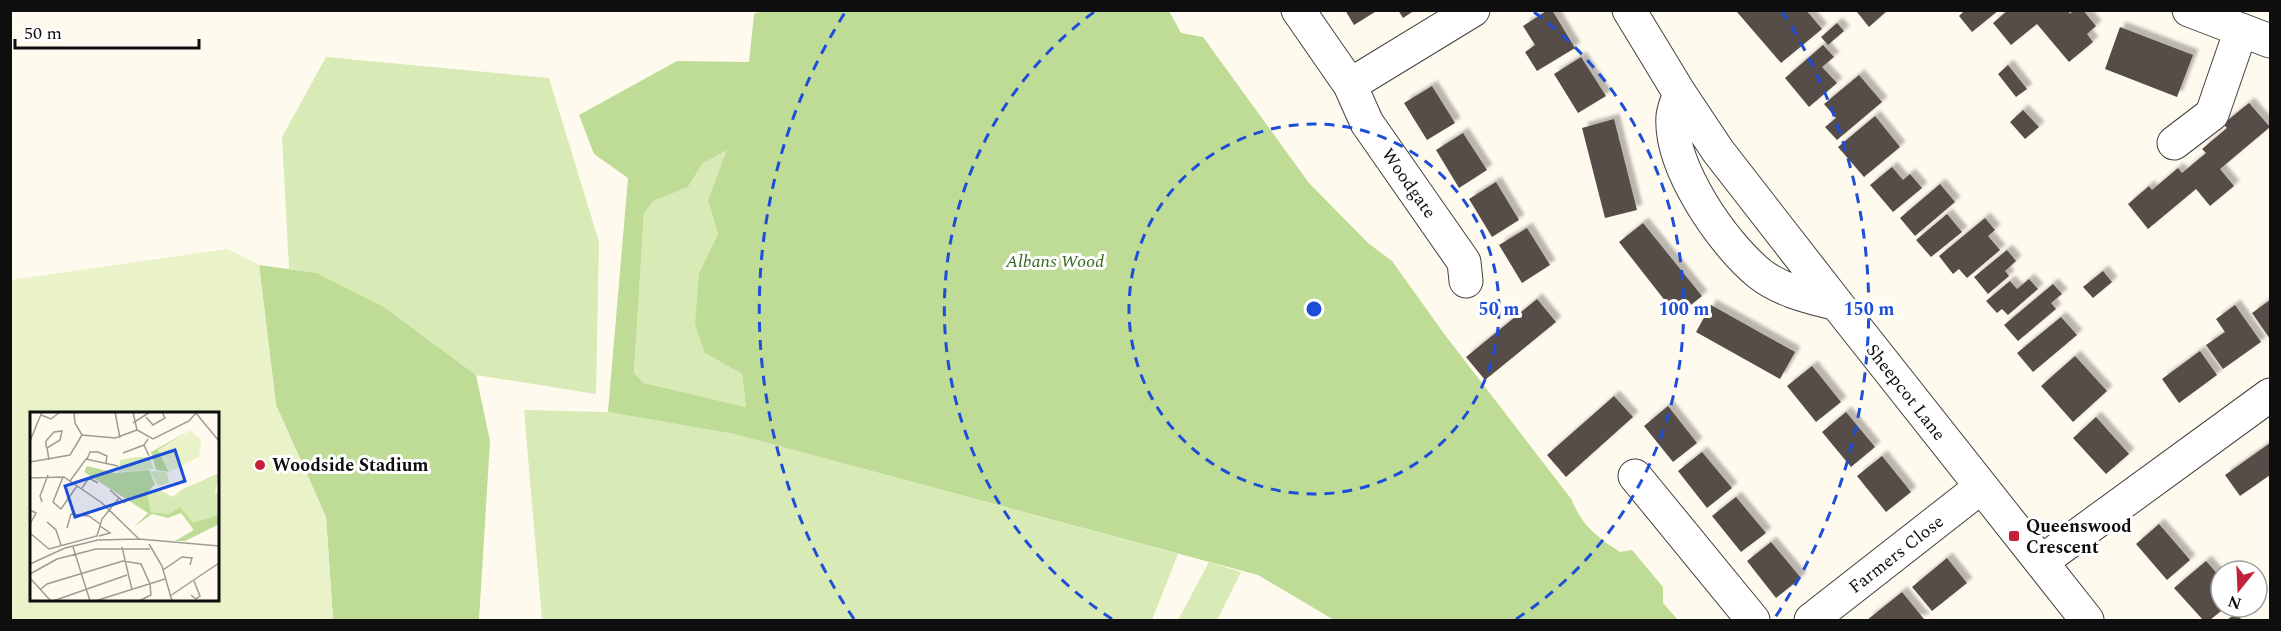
<svg xmlns="http://www.w3.org/2000/svg" width="2281" height="631" font-family="Spectral,serif">
<style>
.green{fill:#d8ebb6}
.forest{fill:#bedc95;fill-rule:evenodd}
.pitch{fill:#e9f2c8;fill-rule:evenodd}
.building{fill:#574d49;filter:url(#shadow)}
.lines{fill:none;stroke-linecap:round;stroke-linejoin:round}
.minor-casing{stroke:#414141;stroke-width:35}
.minor{stroke:#fff;stroke-width:33}
.ring{fill:none;stroke:#1d4ed8;stroke-width:3;stroke-dasharray:10 8}
.poi-dot{fill:#c3203c;stroke:#fff;stroke-width:2}
.labels{text-anchor:middle;stroke-width:6;stroke-linejoin:round;paint-order:stroke}
.street-label{font-size:18px;fill:#0e0e0e;stroke:#fff}
.park-label{font-size:18px;font-style:italic;fill:#35681b;stroke:#fff}
.poi-label{font-size:18px;font-weight:bold;fill:#0e0e0e;stroke:#fff;text-anchor:start}
.inset-road{fill:none;stroke:#9f9c94;stroke-width:1.5}
.view{fill:#1d4ed8;fill-opacity:0.15;stroke:#1d4ed8;stroke-width:3}
.inset-edge{fill:none;stroke:#0e0e0e;stroke-width:3}
.centre{fill:#1d4ed8;stroke:#fff;stroke-width:3}
.ring-label{font-size:18px;text-anchor:middle;font-weight:bold;fill:#1d4ed8;stroke:#fff;stroke-width:6;stroke-linejoin:round;paint-order:stroke}
</style>
<defs>
<filter id="shadow"><feDropShadow dx="5.5" dy="-5.5" stdDeviation="1.5" flood-color="#0004"/></filter>
</defs>
<rect width="100%" height="100%" fill="#fffaee"/>
<!-- green -->
<path class="green" d="M326,57L549,78L599,242L596,394L476,375L384,307L317,273L289,269L282,137Z
M728,149L708,200L718,234L711,250L705,353L742,374L746,407L644,383L634,373L644,213L652,201L688,187L702,164Z
M524,410L608,412L734,434L1178,554L1152,620H542Z
M1209,562L1241,572L1217,620H1178Z"/>
<!-- forest -->
<path class="forest" d="M761,11H1169L1181,33L1203,37L1309,183L1368,243L1392,261L1445,335L1572,500C1581,525 1598,538 1620,552L1632,550L1663,587V603L1678,620H1334L1258,575L734,434L608,412L628,178L594,154L579,115L677,61L749,62L754,14ZM727,150L708,200L718,234L699,274L695,324L705,353L742,374L746,407L644,383L634,373L644,213L653,201L688,187L702,164Z
M259,265L317,273L384,307L476,375L490,441L479,620H333L326,517L276,405Z"/>
<!-- pitch -->
<path class="pitch" d="M227,249L259,265L276,405L326,517L333,620H11V280ZM32,414H218V600H32Z"/>
<!-- building -->
<path class="building" d="M1345,10H1378L1354,25Z
M1398,10H1415L1403,18Z
M1548,10H1552L1575,48L1537,71L1525,52L1535,45L1523,26Z
M1739,10H1806L1822,29L1781,63L1737,12Z
M1859,10H1888L1869,27L1857,12Z
M1965,10H1999L1972,32L1959,16Z
M2008,10H2068L2070,14L2074,10H2083L2096,26L2087,34L2093,42L2069,62L2037,24L2011,45L1993,23Z
M1837,23L1844,31L1828,45L1821,37Z
M2120,27L2193,55L2177,97L2105,69Z
M1823,45L1834,57L1822,67L1837,83L1809,107L1785,78Z
M1581,57L1606,96L1578,113L1554,74Z
M2008,65L2027,89L2016,97L1998,74Z
M1859,75L1882,102L1837,140L1825,127L1836,118L1824,104Z
M1432,86L1455,123L1427,140L1404,103Z
M2249,103L2270,127L2220,169L2234,186L2210,206L2196,189L2148,229L2128,204L2149,186L2152,190L2178,168L2182,173L2206,153L2202,149L2227,128L2223,124Z
M2023,110L2039,127L2025,139L2010,122Z
M1875,116L1900,147L1864,177L1838,147Z
M1614,119L1637,210L1605,218L1582,128Z
M1463,133L1487,170L1459,188L1436,150Z
M1892,167L1903,180L1910,174L1922,188L1893,212L1870,185Z
M1496,182L1519,220L1492,237L1469,199Z
M1940,184L1955,202L1915,236L1900,218Z
M1947,214L1962,232L1931,257L1916,240Z
M1985,218L1995,230L1988,236L2000,250L1967,278L1959,269L1953,274L1939,256Z
M1643,223L1702,296L1677,316L1619,242Z
M1527,228L1550,265L1522,283L1499,245Z
M2007,250L2016,261L2005,271L2009,276L1988,294L1974,277Z
M2103,271L2112,282L2093,298L2083,287Z
M2029,279L2038,289L2008,315L2002,309L1997,313L1986,301L2010,281L2017,289Z
M2053,284L2062,294L2051,303L2056,309L2018,341L2004,325Z
M1537,299L1556,322L1485,380L1466,357Z
M2270,300V339L2252,313Z
M1711,305L1795,352L1780,379L1696,332Z
M2235,305L2261,342L2223,369L2206,345L2225,332L2216,319Z
M2061,317L2077,335L2033,372L2017,353Z
M2200,351L2217,375L2179,403L2162,379Z
M2075,356L2107,391L2073,422L2041,386Z
M1812,366L1841,402L1816,422L1787,386Z
M1614,396L1633,417L1566,477L1547,455Z
M1668,406L1697,443L1673,462L1644,426Z
M1846,412L1875,447L1851,467L1822,432Z
M2096,417L2129,454L2106,474L2073,438Z
M2270,443V475L2240,496L2225,475Z
M1702,452L1732,488L1707,508L1678,471Z
M1882,456L1911,492L1886,512L1857,476Z
M1736,497L1766,533L1741,552L1712,516Z
M2159,524L2190,560L2167,580L2136,544Z
M1771,542L1801,578L1776,598L1747,561Z
M1947,558L1967,583L1932,611L1912,587Z
M2206,561L2221,578V607H2226L2210,620H2203L2174,588Z
M1902,592L1924,619L1921,620H1867Z
M2236,613L2242,620H2227Z"/>
<g class="lines">
<defs>
<path id="minor" d="M1298,10L1350,85L1367,123L1464,262L1466,281
M1629,10L1680,94L1718,151L1837,304L2087,620
M2189,10L2270,41
M1350,85L1473,10
M1680,94C1677,101 1674,108 1673,116C1669,166 1722,243 1760,274C1782,291 1810,297 1837,304
M2174,143L2212,114L2241,30
M1635,476L1753,620
M2041,562L2270,395
M1811,620L1981,487"/>
</defs>
<!-- minor casing -->
<use href="#minor" class="minor-casing"/>
<!-- minor -->
<use href="#minor" class="minor"/>
</g>
<!-- distance rings -->
<g class="ring">
<circle cx="1314" cy="309" r="185"/>
<path d="M1112 619A370 370 0 0 1 1094 12M1534 12A370 370 0 0 1 1516 619"/>
<path d="M854 619A555 555 0 0 1 846 11M1782 11A555 555 0 0 1 1774 619"/>
</g>
<!-- markers -->
<g class="poi-dot">
<circle cx="260" cy="465" r="6"/>
<rect x="2008" y="530" width="12" height="12" rx="3"/>
</g>
<g class="labels">
<!-- street labels -->
<g class="street-label">
<text transform="translate(1409 183) rotate(55)" y="6">Woodgate</text>
<text transform="translate(1906 392) rotate(52)" y="6">Sheepcot Lane</text>
<text transform="translate(1896 554) rotate(-38)" y="6">Farmers Close</text>
</g>
<!-- park labels -->
<g class="park-label">
<text x="1055" y="267">Albans Wood</text>
</g>
<!-- poi labels -->
<g class="poi-label">
<text x="272" y="471">Woodside Stadium</text>
<text x="2026" y="532">Queenswood<tspan x="2026" dy="21">Crescent</tspan></text>
</g>
</g>
<!-- overview -->
<g transform="translate(30 412)">
<rect width="189" height="189" fill="#fffaee"/>
<path d="M108,45H119L124,57L89,60L90,48ZM120,59L137,60L139,71L128,74ZM189,61L185,81H189V112L155,129H145L162,122L163,114L150,96L139,102L121,100L117,81L130,78L143,85L151,78Z" fill="#d8ebb6"/>
<path d="M162,17L128,38L139,60L126,58L121,40ZM57,54L85,61L119,58L125,72L117,81L121,100L139,102L150,95L163,111L189,103V112L155,129H145L164,118L151,101L138,106L122,102L104,115L118,101L54,60Z" fill="#bedc95"/>
<path d="M161,19L171,28L169,45L139,60L128,38Z" fill="#e9f2c8"/>
<path class="inset-road" d="M44,0L45,11L52,23M85,0L90,26M103,0L107,18L123,27L159,9L166,1M165,0L189,29M11,3L21,7L30,0M116,5L123,13L135,6L132,0M103,11L120,0M52,23L85,26L107,18M118,27L114,33L119,44M0,29L12,0M17,36L30,28L32,19L24,20L16,29V34L17,36L19,48M93,41L114,33M57,47L60,40H68L77,44L76,51M0,50L40,43L52,23M33,65L23,90L31,97L47,74M0,66L34,65L72,91L109,127M40,69L56,47L88,54M52,76L59,66L68,71M80,78L95,91M12,90L10,84L18,63M17,110L26,118L31,133M0,112L6,101L0,98M37,116L41,102L59,104L70,112M0,121L19,137L67,124L72,107L89,86M69,124L80,121L70,114M119,132L132,154L142,189M43,135L60,189M92,135L102,178M93,149L111,152L120,172L121,183L109,189M0,152L35,136L68,128L109,127L189,134M133,158L152,145L162,146L160,153M0,162L27,147L66,137H120M0,166L21,189M11,177L17,172L93,149M161,183L166,187L170,184L164,169M140,184L189,151M23,189L97,163M65,189L135,167"/>
<path class="view" d="M145,38L155,69L45,105L35,74Z"/>
<rect width="189" height="189" class="inset-edge"/>
</g>
<circle cx="1314" cy="309" r="9" class="centre"/>
<g class="ring-label">
<text x="1499" y="315">50 m</text>
<text x="1684" y="315">100 m</text>
<text x="1869" y="315">150 m</text>
</g>
<!-- border -->
<rect width="2281" height="631" fill="none" stroke="#0e0e0e" stroke-width="24"/>
<!-- north arrow -->
<g transform="translate(2239 589) rotate(198)"><circle r="28" fill="#ffffff" stroke="#9f9f9f" stroke-width="1.5"/>
<path d="M0-4.5L10 22L0 15L-10 22Z" fill="#c3203c"/>
<text y="-9" font-size="16" font-weight="bold" text-anchor="middle" fill="#0e0e0e">N</text>
</g>
<!-- scale -->
<path d="M15 39v9h184v-9" fill="none" stroke="#0e0e0e" stroke-width="3"/>
<text x="24" y="39" font-size="18" fill="#0e0e0e" stroke="#ffffff" stroke-width="4.5" paint-order="stroke">50 m</text>
</svg>
